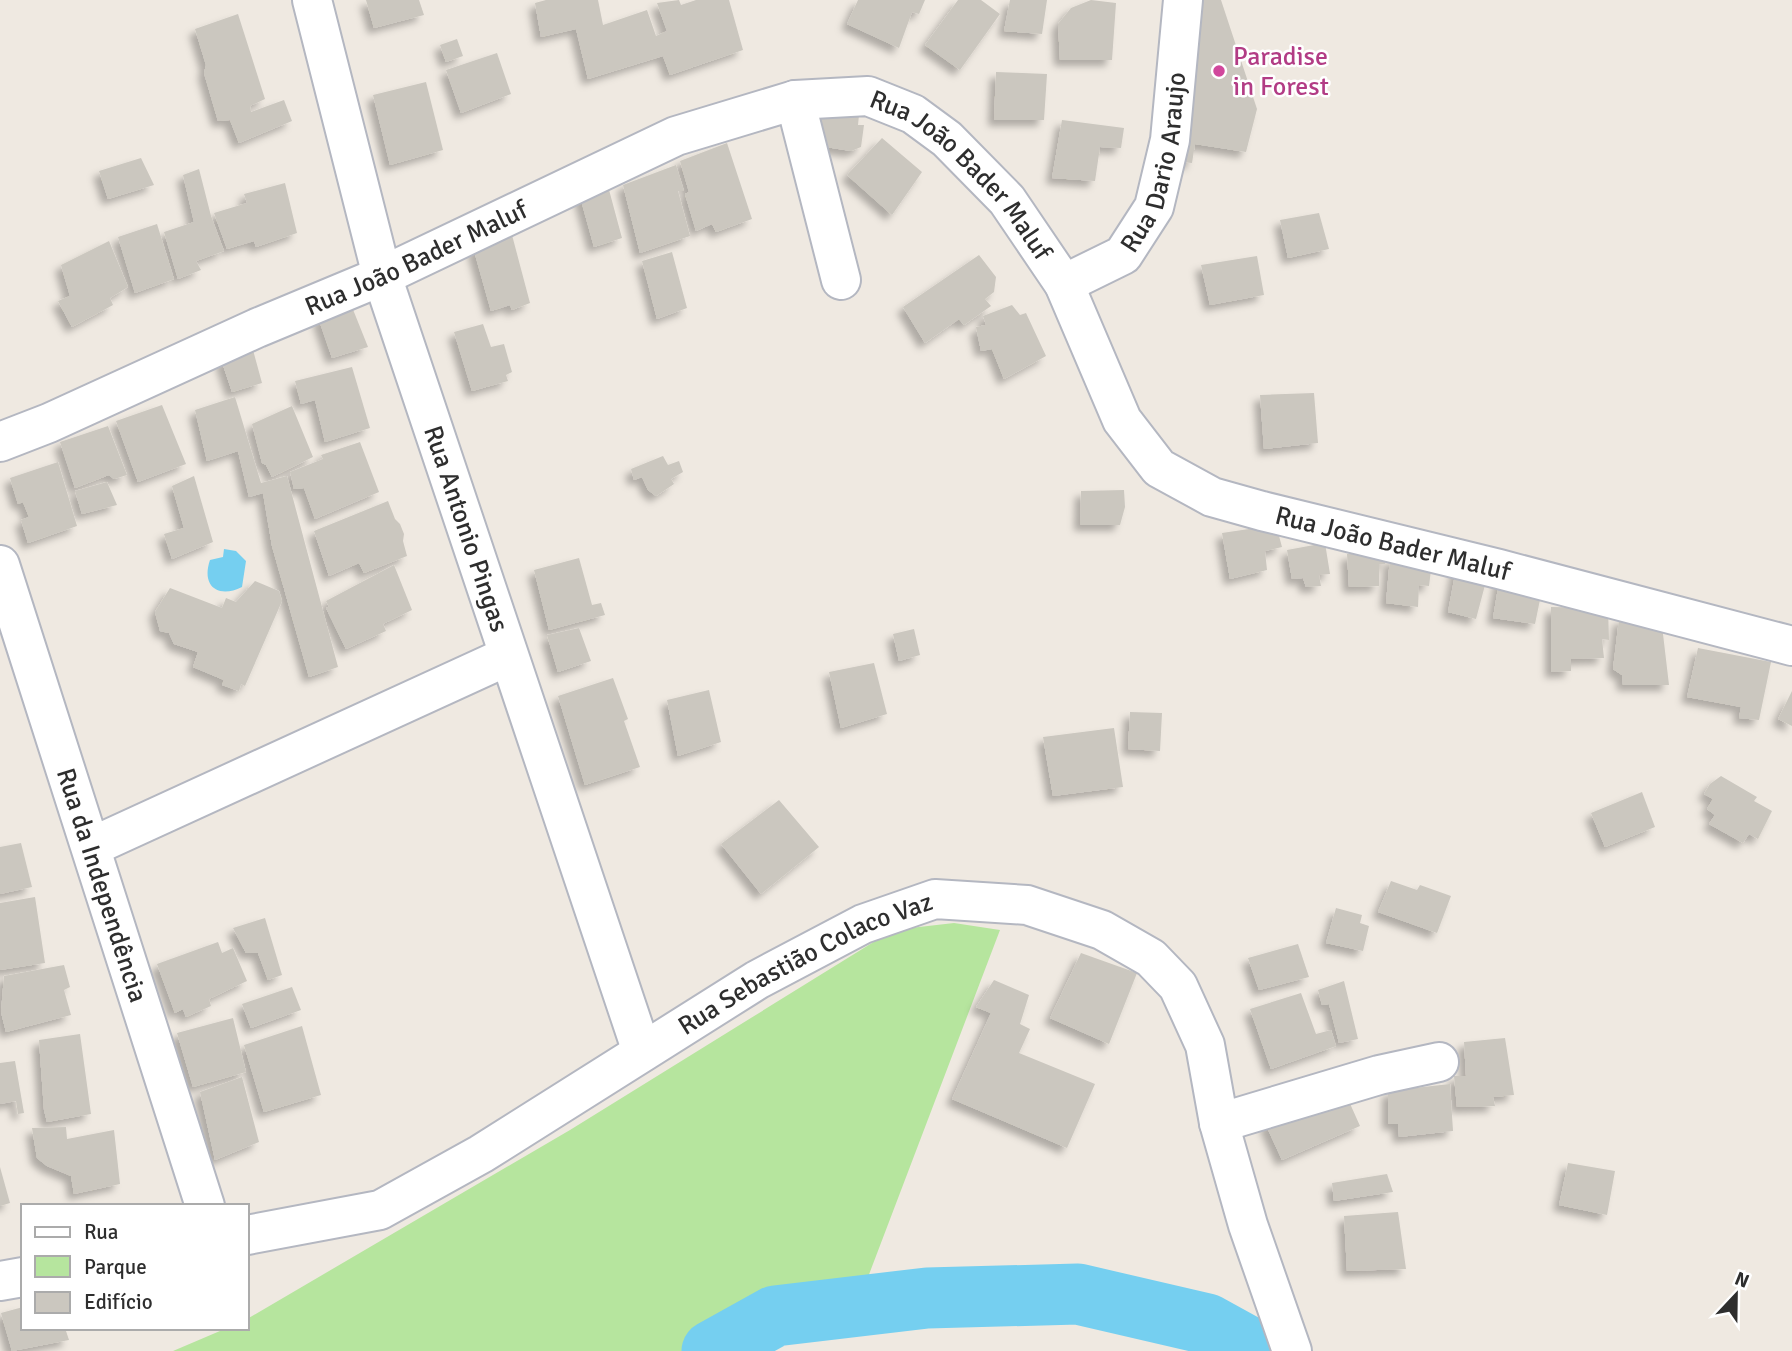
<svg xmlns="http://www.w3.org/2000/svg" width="1792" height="1351" font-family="Signika,sans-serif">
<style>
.green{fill:#b6e59e}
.water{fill:#75cff0}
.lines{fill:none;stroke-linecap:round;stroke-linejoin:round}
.river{stroke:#75cff0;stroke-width:61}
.building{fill:#cbc7bf;filter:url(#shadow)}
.minor-casing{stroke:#b4b7c1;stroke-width:42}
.minor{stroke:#fff;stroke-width:38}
.hotel-dot{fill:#d1479c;stroke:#fff;stroke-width:2.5}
.labels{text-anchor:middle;stroke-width:5;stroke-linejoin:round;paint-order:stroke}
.hotel-label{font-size:26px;fill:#b23c85;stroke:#fff;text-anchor:start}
.street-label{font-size:26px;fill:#2e2e2e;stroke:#fff}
</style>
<defs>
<filter id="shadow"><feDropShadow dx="-6" dy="6" stdDeviation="3.5" flood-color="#0004"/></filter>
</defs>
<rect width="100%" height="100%" fill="#efe9e1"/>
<!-- green -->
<path class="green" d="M954,923L1000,930L865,1285L693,1351H173L227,1328H247V1319L570,1130L893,930Z"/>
<!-- water -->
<path class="water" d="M224,549L236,551L246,561L242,587C218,599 201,586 210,560L223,557Z"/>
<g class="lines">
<!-- river -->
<path class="river" d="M712,1351L775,1316L927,1298L1078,1294L1207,1324L1256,1351"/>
</g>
<!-- building -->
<path class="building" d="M366,0H419L424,15L374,28Z
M546,0H598L603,25L647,10L656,36L667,31L657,3L679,0L681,5L696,0H729L743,50L670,75L663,56L588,79L576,29L541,37L535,3Z
M858,0H925L919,14L912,12L899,48L847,24Z
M958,0H981L1000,14L960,70L925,45Z
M1010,0H1047L1042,34L1004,31Z
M1091,0L1116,3L1112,60H1060L1058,24L1071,8Z
M1190,0H1221L1257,109L1246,152L1195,144L1192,163L1173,161L1188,104L1199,41L1182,38Z
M238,14L265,99L250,106L251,112L284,100L292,121L239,143L230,120L218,121L204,73L206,65L195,29Z
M457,39L463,56L446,62L440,45Z
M497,53L511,94L461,113L446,70Z
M996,72L1047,74L1044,120H994Z
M426,82L443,150L390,165L373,95Z
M815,110L859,115L858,125H864L861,147L851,151L813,145Z
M1062,120L1124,128L1121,148L1100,147L1095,181L1052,178Z
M882,138L922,172L892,215L847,175Z
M727,143L752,219L716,232L712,224L696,231L685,194L689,192L680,161Z
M141,158L154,185L108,199L99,171Z
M676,165L684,191H678L690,236L640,253L623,185Z
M199,169L211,216L224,251L196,261L201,270L178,279L164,232L194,222L183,175Z
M285,183L297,233L256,247L254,241L227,249L214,213L247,203L244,194Z
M608,186L622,238L594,247L579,193Z
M1319,213L1329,249L1288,258L1280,220Z
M157,224L174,279L135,293L118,237Z
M512,235L530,303L512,310L510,305L491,311L473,247Z
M109,241L128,287L110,298L113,305L72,327L58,301L70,296L61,265Z
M672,252L687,308L657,319L642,261Z
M979,255L996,277L994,292L985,299L991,306L964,325L959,319L925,343L903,307Z
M1257,256L1264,295L1210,305L1201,265Z
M1012,305L1020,315L1026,313L1046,356L1004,379L992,349L981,351L976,327L986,325L983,316Z
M352,307L368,347L332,358L318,317Z
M483,324L491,347L504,344L512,372L506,375L508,381L472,391L454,332Z
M253,350L262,383L232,392L221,359Z
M352,367L370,428L325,442L315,400L301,404L295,381Z
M1314,393L1318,443L1264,449L1260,395Z
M235,397L261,483L287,476L338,667L309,677L272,546L263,493L249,497L238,451L207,461L195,410Z
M162,405L186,464L138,482L116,421Z
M292,406L313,457L272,477L266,465L262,463L252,424Z
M108,426L127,475L114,479L109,475L75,488L60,442Z
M360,442L379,492L315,519L304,488L294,489L290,472L323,459L321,455Z
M663,456L668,465L679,461L683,472L671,479L674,484L656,496L648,490L642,477L634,480L631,469Z
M58,462L77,526L28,543L21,520L29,517L23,502L18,504L10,478Z
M194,476L213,542L172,559L164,534L184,528L172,486Z
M107,482L117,505L82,514L75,491Z
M1124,490L1125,507L1120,525H1080L1081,491Z
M388,501L395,519L400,524L404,534L403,541L407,556L364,573L359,563L329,576L314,531Z
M1276,525L1282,547L1265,551L1267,570L1230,579L1222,533Z
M1325,543L1330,574L1319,575L1321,586L1306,587L1303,578L1292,579L1287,550Z
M1385,553V564H1379V586L1349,587L1347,554Z
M579,558L592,605L601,603L605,615L549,630L534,570Z
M1390,558L1432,562L1429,586L1419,585L1418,607L1386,603Z
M1457,564L1489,570L1476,619L1448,612Z
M394,565L412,610L383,624L386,631L346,649L326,608L329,607L326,601Z
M1500,576L1543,585L1535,624L1493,618Z
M255,581L279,591L282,601L245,686L241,684L239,691L222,685L224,680L193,667L198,652L174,644L169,633L160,631L155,612L170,588L222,608L226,598L236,602Z
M1551,607L1608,608L1609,640L1602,639L1604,658L1571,659V671L1551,672Z
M1661,617L1669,685H1623L1622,675L1613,669L1619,619Z
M579,628L591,661L558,672L547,635Z
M914,629L920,655L899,661L893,634Z
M1698,648L1771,662L1759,720L1739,718L1741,707L1687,697Z
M874,663L887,714L841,728L829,672Z
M613,678L628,719L624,721L640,767L585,785L558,696Z
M709,690L721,742L678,756L667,700Z
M1792,691V726L1778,719Z
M1130,712L1162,713L1160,751L1128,749Z
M1114,728L1123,787L1053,796L1043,737Z
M1721,776L1757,797L1754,801L1772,811L1758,839L1749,834L1743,843L1709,824L1715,815L1707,809L1713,799L1704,794L1710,784Z
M1642,792L1655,827L1605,847L1591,813Z
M779,800L819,847L761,894L721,844Z
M21,843L32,887L0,894V847Z
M1391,881L1417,890L1420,885L1451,896L1437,933L1378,912Z
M35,897L45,963L0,970V903Z
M1336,908L1362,915L1360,923L1369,926L1363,951L1326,943Z
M265,918L282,975L268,980L258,953H246L233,928Z
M218,942L222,953L233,948L247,981L209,999L211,1006L186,1017L183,1009L175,1013L157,964Z
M1298,944L1309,977L1259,990L1248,958Z
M1081,953L1137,973L1109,1044L1050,1018Z
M64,965L70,987L64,990L71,1015L6,1032L1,1012L4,976Z
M994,980L1029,995L1020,1024L1030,1029L1019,1053L1095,1084L1067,1148L952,1099L991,1013L976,1007Z
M1344,981L1358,1039L1339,1043L1329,1004L1322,1005L1318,990Z
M292,987L301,1010L251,1028L242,1004Z
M1301,993L1316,1034L1331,1030L1336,1046L1271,1069L1250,1009Z
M233,1018L246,1072L193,1087L177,1033Z
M302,1026L321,1095L264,1112L244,1045Z
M80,1034L91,1114L47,1122L44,1110L39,1040Z
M1505,1038L1514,1095L1493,1097L1495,1106L1457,1107L1454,1076H1466L1464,1042Z
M15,1061L24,1113L18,1114L16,1101L0,1104V1063Z
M242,1077L259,1142L215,1160L200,1092Z
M1450,1084L1453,1131L1399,1137L1398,1124H1388V1091Z
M1343,1088L1360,1126L1282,1160L1265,1123Z
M66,1127L67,1139L114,1130L120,1184L74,1194L71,1176L47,1166L37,1158L32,1128Z
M1568,1163L1615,1171L1607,1215L1559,1205Z
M0,1167L10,1203L0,1206Z
M1387,1174L1393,1192L1334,1201L1332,1183Z
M1398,1212L1406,1269L1347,1271L1344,1216Z
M23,1307V1328H65L69,1340L12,1351L1,1313Z"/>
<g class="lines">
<defs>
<g id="minor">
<path id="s1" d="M312,0L382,276L642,1052"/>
<path d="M795,100L841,280"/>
<path id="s2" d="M1064,284L1123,255L1154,207L1170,140L1183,0"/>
<path id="s3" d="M0,442L49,423L257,328L382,276L676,136L795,100L868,96L913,114L947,139L1007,200L1064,284L1122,420L1159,468L1212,497L1262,511L1499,569L1792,646"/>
<path id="s4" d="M0,565L205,1206"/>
<path d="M91,847L508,656"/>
<path d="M1219,1123L1379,1075L1439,1062"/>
<path id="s5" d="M247,1235L380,1210L481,1154L757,980L863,924L935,899L1027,905L1102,930L1151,958L1178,986L1205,1045L1219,1123L1248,1225L1292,1351"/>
<path d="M0,1281L23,1277"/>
</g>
</defs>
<!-- minor casing -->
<use href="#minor" class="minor-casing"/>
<!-- minor -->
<use href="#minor" class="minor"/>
</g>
<!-- markers -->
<circle class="hotel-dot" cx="1219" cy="71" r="7"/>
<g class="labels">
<!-- hotel labels -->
<g class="hotel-label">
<text x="1233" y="65">Paradise<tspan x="1233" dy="30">in Forest</tspan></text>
</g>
<!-- street labels -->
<g class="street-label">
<text dy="9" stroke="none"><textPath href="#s2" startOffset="166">Rua Dario Araujo</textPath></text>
<text dy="9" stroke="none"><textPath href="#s3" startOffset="1064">Rua João Bader Maluf</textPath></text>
<text dy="9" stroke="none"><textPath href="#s3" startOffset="455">Rua João Bader Maluf</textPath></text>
<text dy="9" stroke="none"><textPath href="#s1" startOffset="551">Rua Antonio Pingas</textPath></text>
<text dy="9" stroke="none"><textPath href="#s3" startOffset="1673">Rua João Bader Maluf</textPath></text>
<text dy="9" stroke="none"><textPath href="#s4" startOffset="336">Rua da Independência</textPath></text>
<text dy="9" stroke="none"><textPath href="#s5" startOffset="628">Rua Sebastião Colaco Vaz</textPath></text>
</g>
</g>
<!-- legend -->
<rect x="21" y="1204" width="228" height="126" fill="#ffffff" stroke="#ababab" stroke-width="2"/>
<rect x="35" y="1227" width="35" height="10" fill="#ffffff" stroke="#ababab" stroke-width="2"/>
<text x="84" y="1239" font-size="21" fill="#2e2e2e">Rua</text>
<rect x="35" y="1256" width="35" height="21" fill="#b6e59e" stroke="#ababab" stroke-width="2"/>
<text x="84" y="1274" font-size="21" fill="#2e2e2e">Parque</text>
<rect x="35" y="1292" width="35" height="21" fill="#cbc7bf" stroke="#ababab" stroke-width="2"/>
<text x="84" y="1309" font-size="21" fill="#2e2e2e">Edifício</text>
<!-- north arrow -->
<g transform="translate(1736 1295) rotate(22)" stroke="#ffffff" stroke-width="5" paint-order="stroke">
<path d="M0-5L12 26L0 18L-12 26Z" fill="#2e2e2e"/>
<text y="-10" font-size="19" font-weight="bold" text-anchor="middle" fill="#2e2e2e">N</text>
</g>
</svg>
